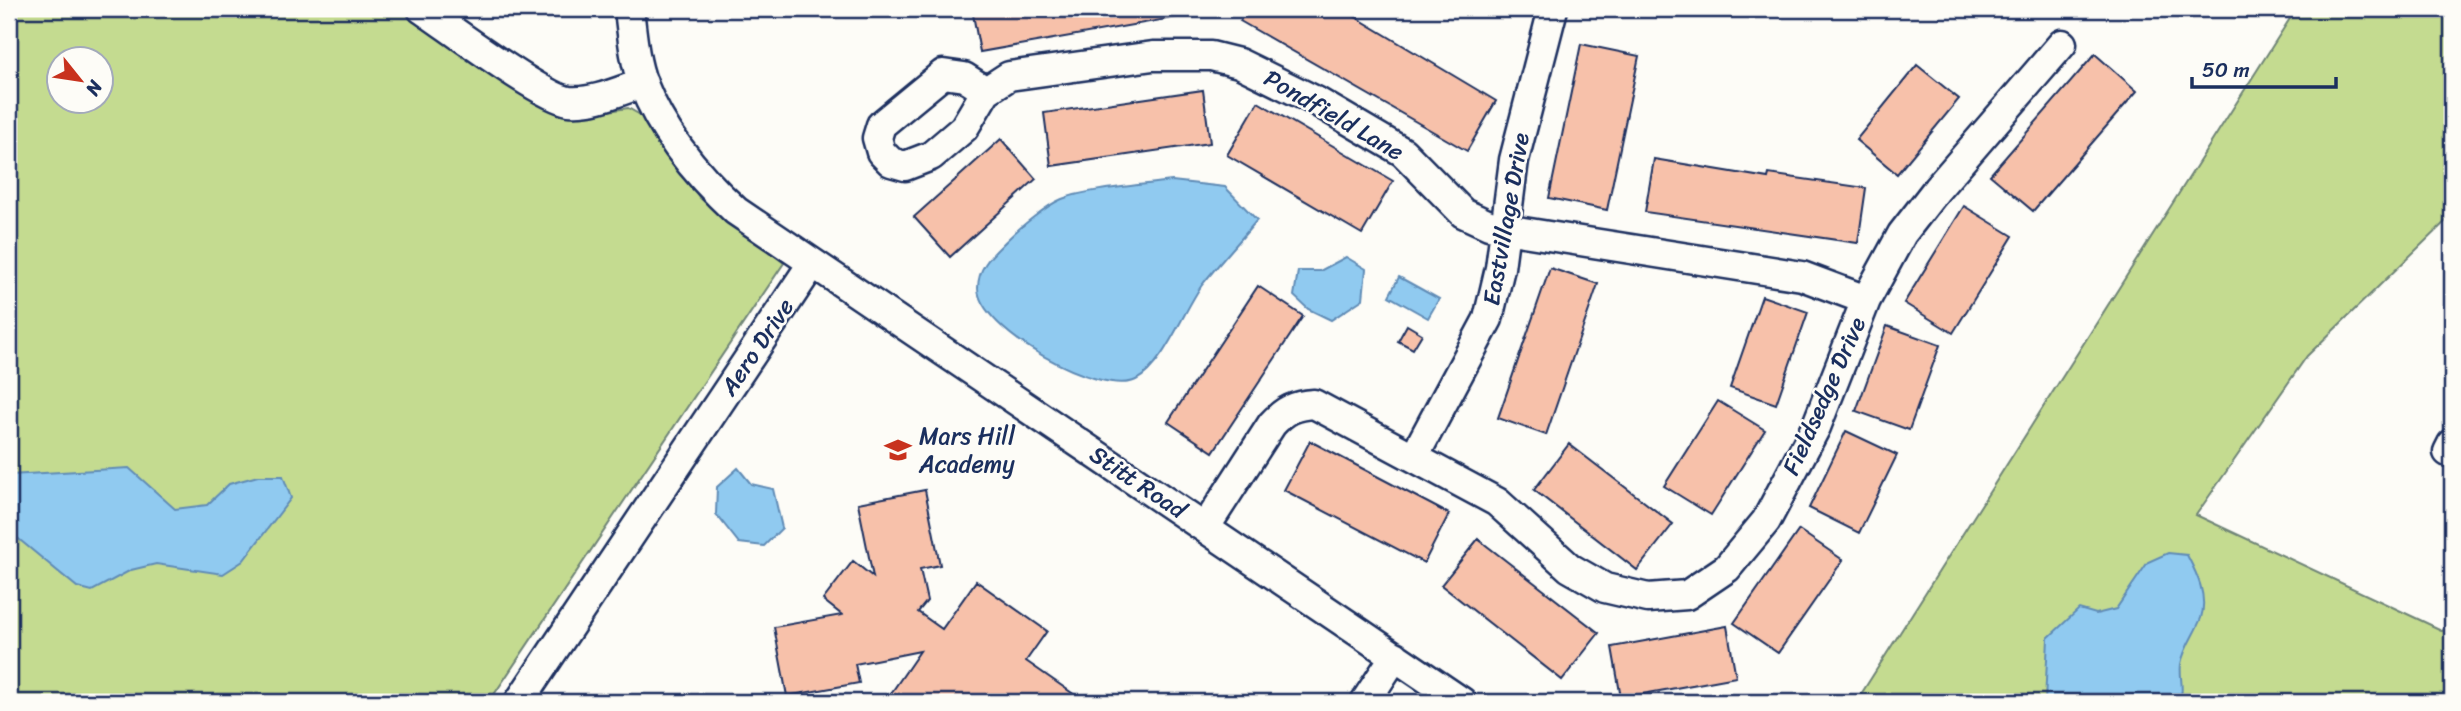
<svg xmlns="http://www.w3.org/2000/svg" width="2461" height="711" font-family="Sriracha,sans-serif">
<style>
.green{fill:#c4db90;stroke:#708577;stroke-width:2;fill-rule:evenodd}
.water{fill:#90caf0;stroke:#618cb6;stroke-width:2}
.building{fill:#f7c1aa;stroke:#1b2f5e;stroke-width:2}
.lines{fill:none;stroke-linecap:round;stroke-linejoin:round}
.minor-casing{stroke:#1b2f5e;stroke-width:33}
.minor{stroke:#fdfcf7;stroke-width:28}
.labels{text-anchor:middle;stroke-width:5;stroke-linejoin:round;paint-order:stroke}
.street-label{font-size:24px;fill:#1b2f5e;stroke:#fdfcf7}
.poi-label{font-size:24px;fill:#1b2f5e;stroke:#fdfcf7;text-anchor:start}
</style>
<rect width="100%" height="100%" fill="#fdfcf7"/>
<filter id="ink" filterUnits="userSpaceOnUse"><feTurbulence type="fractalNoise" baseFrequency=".0143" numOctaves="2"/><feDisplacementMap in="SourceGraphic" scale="14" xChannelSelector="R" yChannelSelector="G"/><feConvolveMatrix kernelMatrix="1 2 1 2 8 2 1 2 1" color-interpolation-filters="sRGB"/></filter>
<g filter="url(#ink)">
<!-- green -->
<path class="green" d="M9,9H410L576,116L628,108L649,120L699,197L784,263L489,702H9ZM60,60H102V102H60Z
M2296,9H2452V215L2307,356L2196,515L2452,635V702H1856Z"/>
<!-- water -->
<path class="water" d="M1172,181L1225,187L1257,220C1239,242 1219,263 1202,285C1184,310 1163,367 1136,380C1100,397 978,330 978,288C978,266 993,254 1007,240C1019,228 1047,205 1062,199C1086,189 1145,185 1172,181Z
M1346,257L1366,269L1363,299L1331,320L1308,309L1294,296L1298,271H1320Z
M1399,277L1439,299L1428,318L1389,296Z
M129,468L175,509L207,505L229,484L258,476H283L291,498L243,561L223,574L156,564L131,570L92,591L77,587L9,531L10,475Z
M738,468L751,484L773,489L782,528L764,546L739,543L716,514L717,487Z
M2168,553L2187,555C2197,574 2208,596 2201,618C2195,634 2184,647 2181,664C2179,677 2185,689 2179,702H2045L2048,638L2079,609L2096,614L2116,609L2148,562Z"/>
<!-- building -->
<path class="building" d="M972,9H1177L1178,17L980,52Z
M1247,9H1342L1496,101L1467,151L1240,21Z
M1581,44L1639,56L1607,210L1549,198Z
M2095,54L2137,91L2033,211L1990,175Z
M1917,65L1959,99L1897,174L1856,140Z
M1203,90L1210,143L1051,166L1044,113Z
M1258,102L1393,181L1362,234L1227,155Z
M1001,139L1036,179L950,257L914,217Z
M1654,159L1768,178L1769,174L1866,188L1858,243L1645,212Z
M1964,206L2013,236L1953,333L1904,303Z
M1550,268L1598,284L1546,435L1498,418Z
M1258,286L1303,316L1213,452L1168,422Z
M1762,296L1808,312L1776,404L1730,388Z
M1407,325L1422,334L1413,349L1398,341Z
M1887,326L1940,345L1909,430L1856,411Z
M1718,401L1765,430L1711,515L1664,486Z
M1846,431L1897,455L1859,533L1809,508Z
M1310,441L1449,514L1424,563L1284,490Z
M1569,444L1673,524L1637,570L1534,490Z
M925,490L940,565L920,569L927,601L918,612L942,629L976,581L1047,631L1026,661L1085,702H885L920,651L855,664L859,683L787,696L774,627L842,615L823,600L853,561L873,577L858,503Z
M1799,530L1843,560L1778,653L1734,623Z
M1478,539L1599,633L1562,680L1441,585Z
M1727,626L1736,677L1621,698L1612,647Z"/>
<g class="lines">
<defs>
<path id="minor" d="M422,9C449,27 543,98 569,101C594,103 619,91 643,83
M629,9C632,33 634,61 643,84C662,133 698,176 736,211L1462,702
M986,91L964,77L943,74L881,125L877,138L881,152L891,162L905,166L931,156L964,128L986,91L1009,76L1153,56H1211L1239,63L1316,101L1403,152L1463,213L1489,225L1517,231L1802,276L1866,300
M2448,452L2452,444
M1414,457L1488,319L1500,268L1514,160L1553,9
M1205,528L1272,424C1285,410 1295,405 1314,404L1497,502L1570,568L1605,588L1648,598L1687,595L1727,568L1766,521L1816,427L1866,300L1902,234L1937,189L2062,44
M519,702L812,264
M1365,702L1395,656"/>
</defs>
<!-- minor casing -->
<use href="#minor" class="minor-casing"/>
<!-- minor -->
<use href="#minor" class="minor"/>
</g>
</g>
<!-- icons -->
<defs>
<symbol id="school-bare" viewBox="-9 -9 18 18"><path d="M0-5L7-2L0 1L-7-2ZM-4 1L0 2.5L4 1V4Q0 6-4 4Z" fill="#c8321e" stroke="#fdfcf7" stroke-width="2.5" paint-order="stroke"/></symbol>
</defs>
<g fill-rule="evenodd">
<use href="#school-bare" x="879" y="431" width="38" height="38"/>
</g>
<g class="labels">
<!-- street labels -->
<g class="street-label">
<text transform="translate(1334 115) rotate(30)" y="8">Pondfield Lane</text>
<text transform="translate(1506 219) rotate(-80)" y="8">Eastvillage Drive</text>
<text transform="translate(757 347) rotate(-56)" y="8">Aero Drive</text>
<text transform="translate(1824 396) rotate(-66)" y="8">Fieldsedge Drive</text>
<text transform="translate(1138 482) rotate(34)" y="8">Stitt Road</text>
</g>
<!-- poi labels -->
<g class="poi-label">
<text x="919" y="444">Mars Hill<tspan x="919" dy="28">Academy</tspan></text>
</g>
</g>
<!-- margin -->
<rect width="2461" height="711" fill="none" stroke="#fdfcf7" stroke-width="35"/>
<rect x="18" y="18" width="2426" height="676" fill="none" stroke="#1b2f5e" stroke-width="2.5" filter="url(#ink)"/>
<!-- north arrow -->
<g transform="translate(80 80) rotate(120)"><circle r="33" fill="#fdfcf7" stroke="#a3aaba" stroke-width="2"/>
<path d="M0-5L12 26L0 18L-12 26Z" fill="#c8321e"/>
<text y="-10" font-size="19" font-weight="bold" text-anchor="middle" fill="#1b2f5e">N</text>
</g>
<!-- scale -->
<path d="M2192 77v10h144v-10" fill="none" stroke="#1b2f5e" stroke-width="3.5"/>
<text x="2202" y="77" font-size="21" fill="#1b2f5e" stroke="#fdfcf7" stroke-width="5" paint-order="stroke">50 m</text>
</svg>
